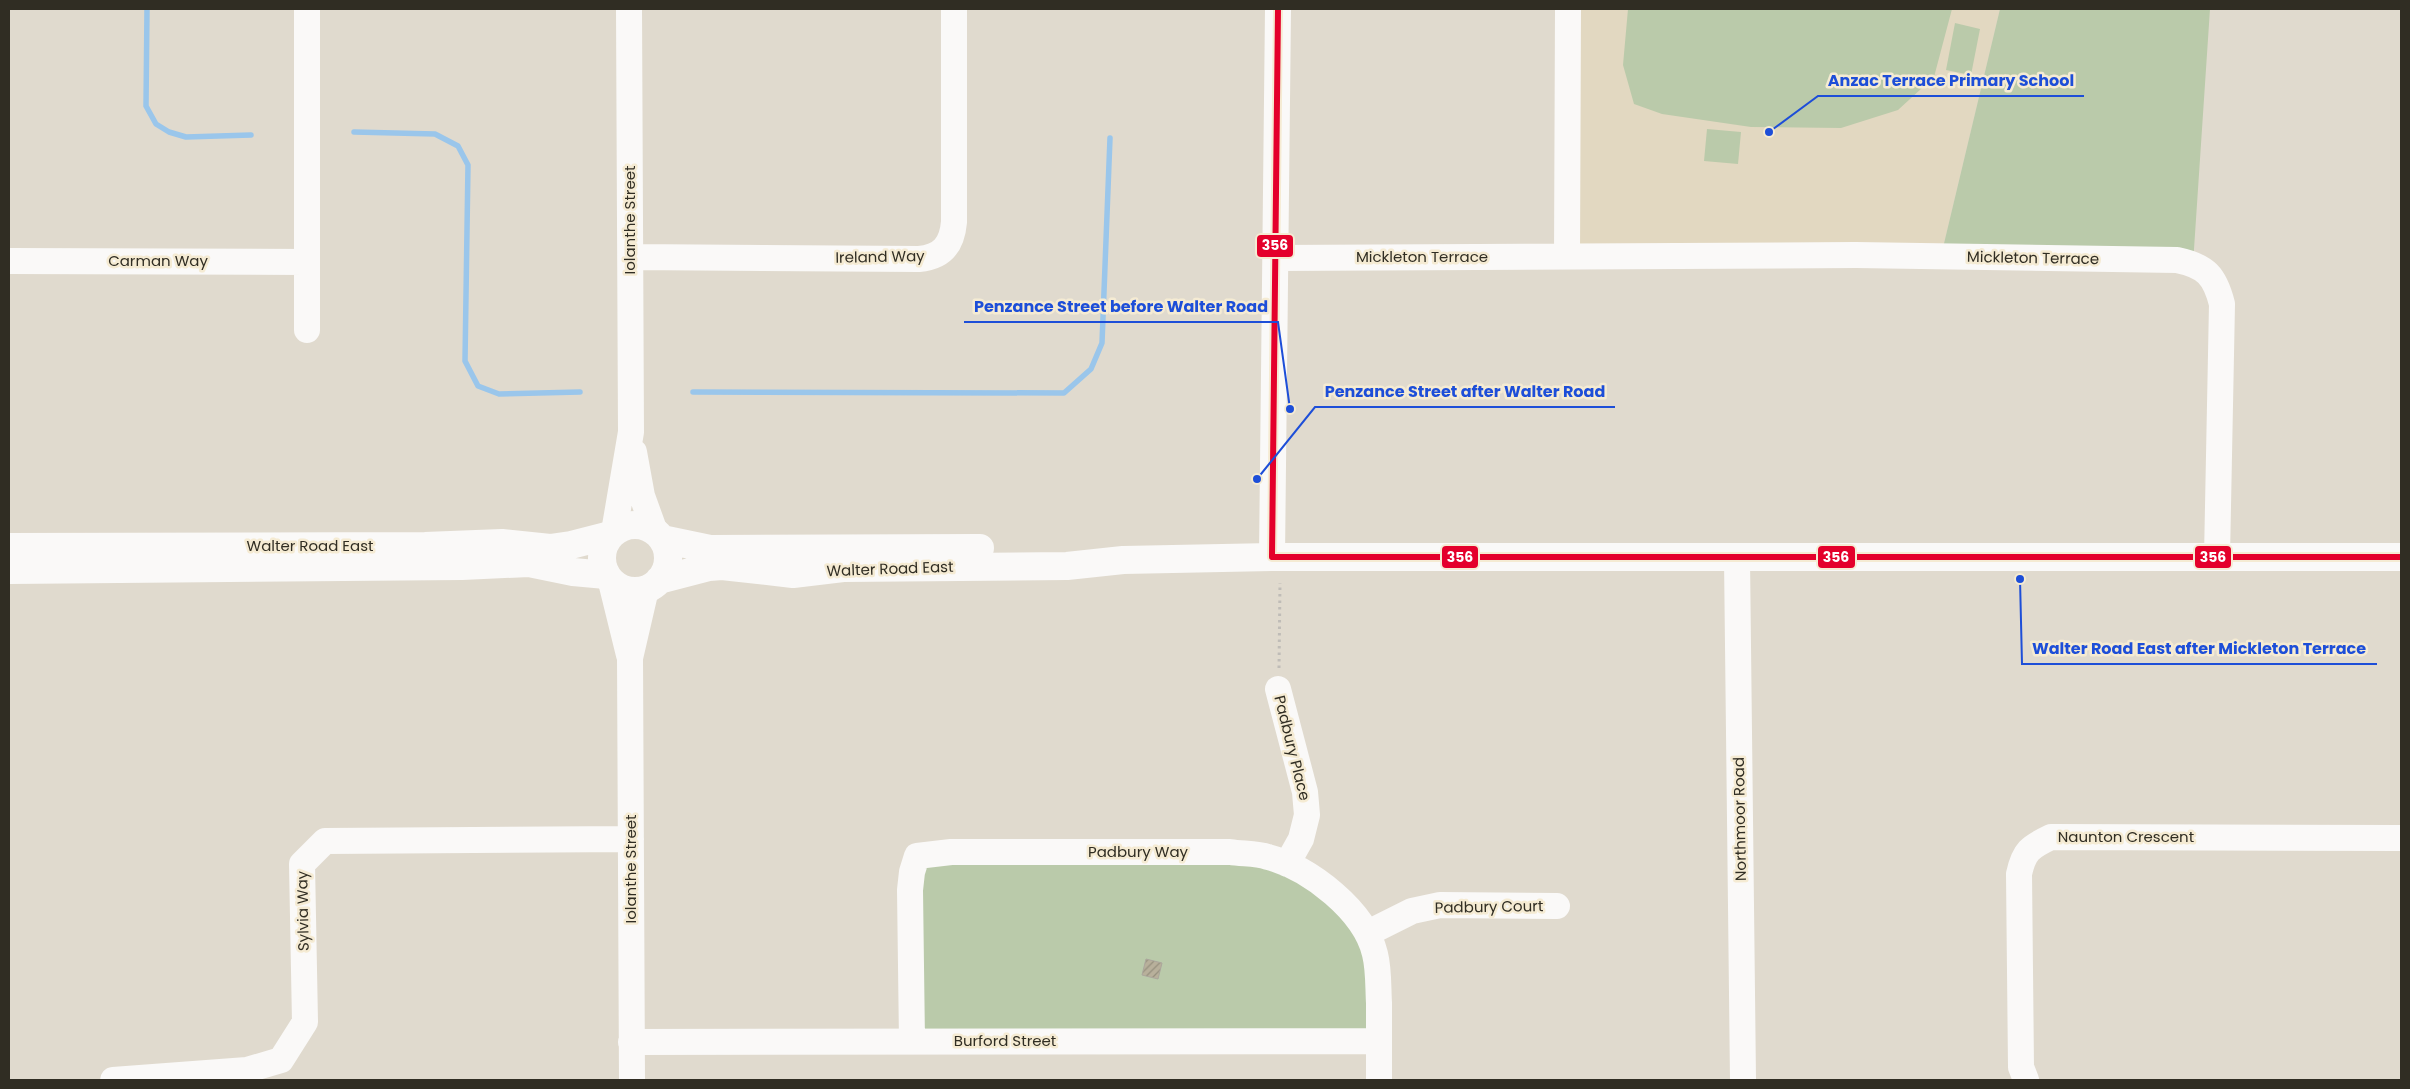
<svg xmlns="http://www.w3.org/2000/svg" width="2410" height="1089" font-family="Poppins,sans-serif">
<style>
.built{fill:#e2d8c1}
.green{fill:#bacaaa}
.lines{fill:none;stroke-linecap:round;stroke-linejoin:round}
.stream{stroke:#9ac6eb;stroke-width:5.5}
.building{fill:url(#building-hatch);stroke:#aba69c}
.path{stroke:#bfbcb7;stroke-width:3;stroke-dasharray:2.5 4;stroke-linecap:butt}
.minor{stroke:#faf9f8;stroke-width:26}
.major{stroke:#faf9f8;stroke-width:28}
.bus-1-casing{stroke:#f5ebd3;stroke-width:10}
.bus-1{stroke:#e4002b;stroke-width:6}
.labels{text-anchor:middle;stroke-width:5;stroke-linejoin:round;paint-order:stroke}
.street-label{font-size:15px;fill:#302d23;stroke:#f5ebd3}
.leader{fill:none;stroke:#1d4ed8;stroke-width:2}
.callout-dot{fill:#1d4ed8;stroke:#f5ebd3;stroke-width:2}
.callout-label{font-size:16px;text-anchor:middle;font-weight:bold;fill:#1d4ed8;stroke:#f5ebd3;stroke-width:5;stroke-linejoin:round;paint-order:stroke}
.line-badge{stroke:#f5ebd3;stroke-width:2}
.badge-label{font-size:14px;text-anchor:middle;font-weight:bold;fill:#fff}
</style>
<defs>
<pattern id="building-hatch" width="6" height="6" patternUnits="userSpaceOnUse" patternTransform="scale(1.25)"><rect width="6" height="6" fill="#b8b09b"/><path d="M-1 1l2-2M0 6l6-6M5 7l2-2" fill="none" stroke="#96907e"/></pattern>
</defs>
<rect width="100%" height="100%" fill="#e0dace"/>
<!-- built -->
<path class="built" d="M1568,9H2000L1941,256H1567Z"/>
<!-- green -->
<path class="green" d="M1628,9H1952L1934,77L1898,110L1841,128L1751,127L1662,114L1634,104L1623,65Z
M2000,9H2210L2193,264L1941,256Z
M1955,23L1980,29L1971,75L1946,70Z
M1707,129L1741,132L1738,164L1704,161Z
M917,856H1268L1368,933L1379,1041H912Z"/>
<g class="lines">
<!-- stream -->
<path class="stream" d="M147,9L146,106L156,124L169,132L186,137L251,135
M354,132L435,134L458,146L468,165L465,361L478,386L499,394L580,392
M693,392L1064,393L1091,369L1102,343L1110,138"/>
</g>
<!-- building -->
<path class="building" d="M1146,959L1162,963L1158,979L1142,975Z"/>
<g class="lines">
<!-- path -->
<path class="path" d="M1279,668L1280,583"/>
<!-- minor -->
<path class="minor" d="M307,9V330
M1567,256L1568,9
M631,257L919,259C942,257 952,245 954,222V9
M1277,258L1856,255L2177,260C2206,266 2215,276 2222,304L2217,557
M9,261L307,262
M634,452L642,496L655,532
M614,532L631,432L629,9
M1272,557L1278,9
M1737,558L1743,1080
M611,582L629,655
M1278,689L1305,792L1307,815L1301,839L1287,864
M1368,933L1412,911L1440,905L1557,906
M912,1041L910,890L912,872L917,856L951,852H1230C1243,854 1257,853 1268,857C1310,868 1365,911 1375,954C1379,970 1378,987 1379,1003C1379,1029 1379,1055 1379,1080
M631,1042L1379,1041
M113,1080L247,1070L281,1060L305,1022L302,864L325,841L631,839
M632,1080L630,658L646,589
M2026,1080L2021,1067L2019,874C2024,851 2030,847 2051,837L2401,838"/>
<!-- major -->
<path class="major" d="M602 558a33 33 0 1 1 66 0a33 33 0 1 1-66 0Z
M662,539L710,549L980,548
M9,547L425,546L502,543L550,548L571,545L610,535
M9,570L462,566L529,563L573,572L606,575
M659,580L709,567L722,566L793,574L843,568L1067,566L1123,560L1272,557H2401"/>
<defs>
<path id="bus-1" d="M1272,557H2401
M1272,557L1278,9"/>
</defs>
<!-- bus-1 casing -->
<use href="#bus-1" class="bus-1-casing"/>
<!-- bus-1 -->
<use href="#bus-1" class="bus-1"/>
</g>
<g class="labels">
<!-- street labels -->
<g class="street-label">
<text transform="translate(630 220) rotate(-90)" y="5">Iolanthe Street</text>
<text transform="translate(880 257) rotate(-1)" y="5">Ireland Way</text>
<text x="1422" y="262">Mickleton Terrace</text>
<text transform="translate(2033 258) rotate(1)" y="5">Mickleton Terrace</text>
<text x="158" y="266">Carman Way</text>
<text x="310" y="551">Walter Road East</text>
<text transform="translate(890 569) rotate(-2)" y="5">Walter Road East</text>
<text transform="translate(1292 748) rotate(76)" y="5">Padbury Place</text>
<text transform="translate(1740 819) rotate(-91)" y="5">Northmoor Road</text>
<text x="2126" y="842">Naunton Crescent</text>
<text x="1138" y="857">Padbury Way</text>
<text transform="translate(631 869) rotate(-90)" y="5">Iolanthe Street</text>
<text transform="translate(1489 907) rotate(-1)" y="5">Padbury Court</text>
<text transform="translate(303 911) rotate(-91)" y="5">Sylvia Way</text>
<text x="1005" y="1046">Burford Street</text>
</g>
</g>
<!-- callouts -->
<path class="leader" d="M1769 132L1818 96H2084M1290 409L1278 322H964M1257 479L1315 407H1615M2020 579L2022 664H2377"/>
<g class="callout-dot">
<circle cx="1769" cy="132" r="5"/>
<circle cx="1290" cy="409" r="5"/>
<circle cx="1257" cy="479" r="5"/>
<circle cx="2020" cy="579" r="5"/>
</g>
<g class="callout-label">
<text x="1951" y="86">Anzac Terrace Primary School</text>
<text x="1121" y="312">Penzance Street before Walter Road</text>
<text x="1465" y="397">Penzance Street after Walter Road</text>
<text x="2199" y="654">Walter Road East after Mickleton Terrace</text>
</g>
<g class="line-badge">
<rect x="1256" y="234" width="38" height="24" rx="5" fill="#e4002b"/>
<rect x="1441" y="545" width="38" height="24" rx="5" fill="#e4002b"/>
<rect x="1817" y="545" width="39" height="24" rx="5" fill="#e4002b"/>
<rect x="2194" y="545" width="38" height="24" rx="5" fill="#e4002b"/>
</g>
<g class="badge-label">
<text x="1275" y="250">356</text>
<text x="1460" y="562">356</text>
<text x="1836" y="562">356</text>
<text x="2213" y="562">356</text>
</g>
<!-- border -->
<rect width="2410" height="1089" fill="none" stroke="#302d23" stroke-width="20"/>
</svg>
